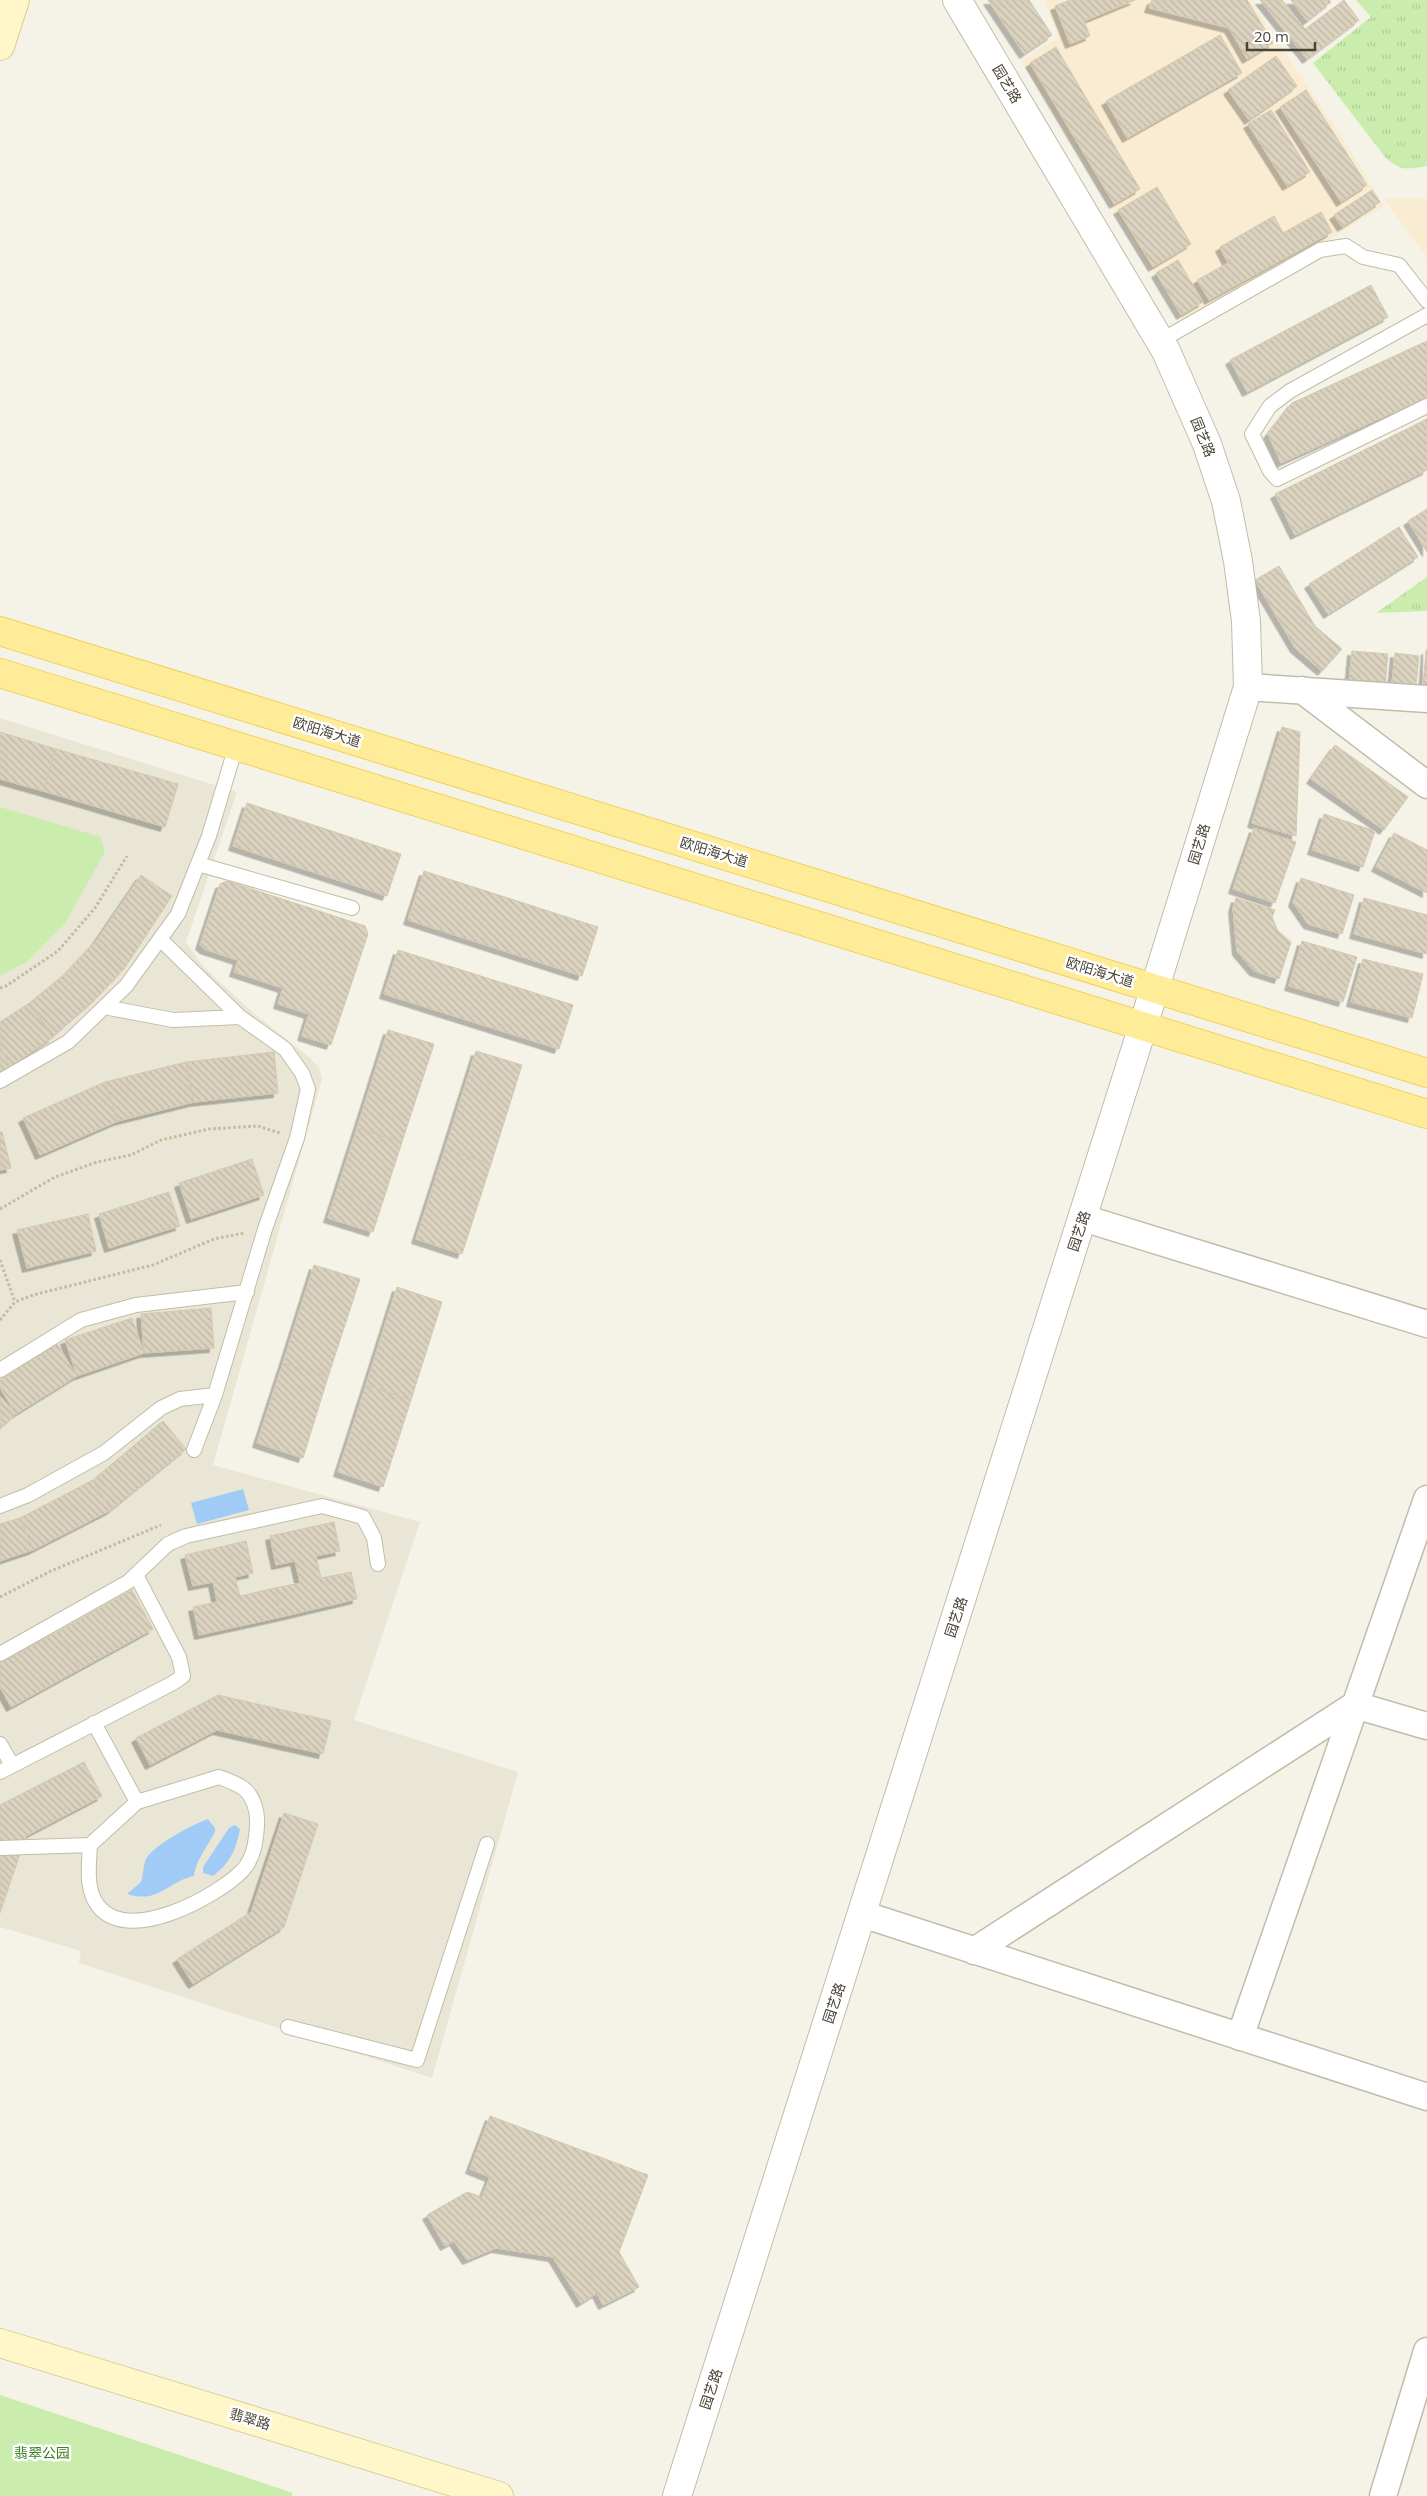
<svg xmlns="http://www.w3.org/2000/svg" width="1427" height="2496" font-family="'Open Sans','Noto Sans SC',sans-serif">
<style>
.residential{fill:#eae6d6}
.commercial{fill:#f9ecd2}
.grass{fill:url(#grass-tufts)}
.green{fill:#caedae}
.water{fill:#a0cbf7}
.building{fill:url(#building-back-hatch);stroke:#d4c9af;filter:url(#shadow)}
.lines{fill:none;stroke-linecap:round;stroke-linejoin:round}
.service-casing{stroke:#c2bcaa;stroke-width:16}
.minor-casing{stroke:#c2bcaa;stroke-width:29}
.tertiary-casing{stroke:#c2bcaa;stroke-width:30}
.secondary-casing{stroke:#dace94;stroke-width:30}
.primary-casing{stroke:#efd15d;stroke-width:30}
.path{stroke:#c5ba9a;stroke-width:3;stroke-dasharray:2.5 2.5;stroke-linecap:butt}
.service{stroke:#fff;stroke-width:14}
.minor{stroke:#fff;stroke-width:26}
.tertiary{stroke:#fff;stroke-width:28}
.secondary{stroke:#fff7c9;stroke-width:28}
.primary{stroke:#ffec98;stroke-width:28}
.labels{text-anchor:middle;stroke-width:5;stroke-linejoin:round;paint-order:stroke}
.street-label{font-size:14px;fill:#4a4436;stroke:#fff}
.park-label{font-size:14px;fill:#3d8223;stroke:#fff}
</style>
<defs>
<pattern id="grass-tufts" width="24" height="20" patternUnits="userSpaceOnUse" patternTransform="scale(1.25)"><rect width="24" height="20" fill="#caedae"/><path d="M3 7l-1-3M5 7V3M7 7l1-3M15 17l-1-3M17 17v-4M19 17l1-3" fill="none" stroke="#afcc96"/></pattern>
<pattern id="building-back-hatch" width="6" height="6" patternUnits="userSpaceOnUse" patternTransform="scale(1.25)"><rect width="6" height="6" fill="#dbd3bf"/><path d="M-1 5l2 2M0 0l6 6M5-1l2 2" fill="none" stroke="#bdb6a5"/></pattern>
<filter id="shadow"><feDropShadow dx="-4.5" dy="4.5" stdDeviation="0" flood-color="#0004"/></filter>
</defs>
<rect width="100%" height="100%" fill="#f5f3e8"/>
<!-- residential -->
<path class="residential" d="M0,718L237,792L186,942L203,966L252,1012L309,1057L319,1067L322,1079L213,1465L420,1522L354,1720L518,1772L432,2078L79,1963L81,1951L0,1927Z"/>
<!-- commercial -->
<path class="commercial" d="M1044,0H1250L1342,137L1384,206L1335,236L1183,320L1021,60L1059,37Z
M1383,198H1427V258Z"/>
<!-- grass -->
<path class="grass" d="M1356,0H1427V166C1407,169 1401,172 1385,157L1313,63L1371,17Z
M1427,577V611L1376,613Z"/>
<!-- green -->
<path class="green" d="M0,807L101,837L105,852L65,923L28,961L0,976Z
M0,2395L293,2493L292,2496H0Z"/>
<!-- water -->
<path class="water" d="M243,1489L249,1510L197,1524L191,1503Z
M208,1819C210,1823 214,1825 215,1829C217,1834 195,1859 194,1876C166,1882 160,1904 127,1894L141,1882C143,1875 143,1869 145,1862C148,1847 194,1824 208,1819Z
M235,1825L240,1829C236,1850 230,1863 213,1876L203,1873V1867L229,1828Z"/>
<!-- building -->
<path class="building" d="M988,0H1029L1052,35L1024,54Z
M1070,0H1135L1084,21L1090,36L1070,44L1055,6Z
M1152,0H1247L1273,43L1247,59L1229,28L1149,8Z
M1260,0H1282L1305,29L1344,0L1359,20L1307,59Z
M1291,0H1329L1331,2L1307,21Z
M1220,35L1242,73L1127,138L1106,101Z
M1056,47L1140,189L1114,204L1030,63Z
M1276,56L1297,86L1249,120L1228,90Z
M1306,90L1367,185L1341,202L1280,107Z
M1271,110L1310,172L1287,186L1248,124Z
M1157,187L1191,244L1153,267L1118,210Z
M1372,190L1380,202L1342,227L1334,215Z
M1321,212L1332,232L1209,300L1197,280L1228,263L1220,247L1274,216L1283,233Z
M1178,260L1203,302L1181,315L1156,273Z
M1371,285L1388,317L1247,392L1230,360Z
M1427,341V397L1281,463L1268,434L1292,403Z
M1427,419V470L1295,535L1275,494Z
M1427,509V552L1408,521Z
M1399,527L1418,557L1328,614L1309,584Z
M1279,566L1315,626L1342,649L1322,671L1295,648L1255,580Z
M1426,650H1427V687H1423Z
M1352,651L1388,654L1385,686L1349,683Z
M1395,653L1419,656L1416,686L1392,684Z
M1282,727L1300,732L1296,836L1252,823Z
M0,732L56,749L43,791L0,779Z
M1335,745L1408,797L1384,830L1311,779Z
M56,749L178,784L165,827L43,791Z
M247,803L401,854L387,896L233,846Z
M1324,814L1375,831L1363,867L1312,850Z
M1254,828L1296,842L1275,903L1233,889Z
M1394,833L1427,850V893L1376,867Z
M424,871L598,927L582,976L408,920Z
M141,875L172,896L124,969L96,941Z
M1301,878L1354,895L1342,934L1308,924L1293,902Z
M227,881L365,926L368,934L331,1045L302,1036L309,1014L278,1004L283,988L234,972L238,960L204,949L200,945L220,884Z
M1236,898L1275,910L1272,917L1278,931L1291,942L1279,979L1254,971L1237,951L1233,908Z
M1364,898L1427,915V954L1354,934Z
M96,941L124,969L94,1000L66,973Z
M1302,941L1357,957L1343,1002L1289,986Z
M398,950L573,1005L559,1049L384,994Z
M1363,959L1423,974L1412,1018L1351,1002Z
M66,973L94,1000L54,1035L28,1004Z
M28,1004L53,1037L10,1067L0,1047V1022Z
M388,1030L434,1044L402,1142L357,1128Z
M0,1047L10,1067L0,1072Z
M476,1051L522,1065L491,1164L445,1149Z
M274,1052L278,1093L194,1102L186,1062Z
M186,1062L194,1102L118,1121L105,1082Z
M105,1082L118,1121L40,1155L23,1118Z
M357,1128L402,1142L373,1232L328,1218Z
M0,1132H2L11,1168L0,1170Z
M445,1149L491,1164L462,1254L416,1239Z
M252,1159L264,1195L191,1219L179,1183Z
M169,1192L180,1226L109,1248L99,1214Z
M88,1214L96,1251L27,1268L17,1230Z
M314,1265L360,1279L328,1377L283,1363Z
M397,1287L442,1302L411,1400L366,1385Z
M211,1308L214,1348L144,1353L141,1314Z
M132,1318L144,1353L77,1376L65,1340Z
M57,1344L77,1376L16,1414L0,1388V1380Z
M283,1363L328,1377L303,1458L257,1443Z
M366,1385L411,1400L383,1487L338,1472Z
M0,1396L16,1414L0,1428Z
M163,1421L186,1449L111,1510L93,1480Z
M93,1480L111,1510L33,1550L20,1518Z
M20,1518L33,1550L0,1561V1524Z
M334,1522L340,1551L316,1556L321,1578L351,1572L357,1599L281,1617L275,1588L300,1583L295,1561L276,1565L270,1536Z
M246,1541L253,1573L235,1577L240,1596L275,1588L281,1617L199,1635L193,1607L217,1602L213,1582L193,1586L185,1555Z
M132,1590L153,1629L80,1669L59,1631Z
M59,1631L80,1669L11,1707L0,1687V1663Z
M218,1695L331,1721L323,1754L217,1730L150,1765L136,1738Z
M84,1762L102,1796L26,1836L0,1913V1805Z
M284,1813L318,1824L284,1927L193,1984L177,1959L251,1912Z
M490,2116L648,2175L619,2252L639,2287L603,2305L597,2293L581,2303L553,2257L496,2248L467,2260L454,2241L445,2246L427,2215L467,2192L482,2197L490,2177L470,2169Z"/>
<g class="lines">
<defs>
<path id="service" d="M1427,315L1290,391L1270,406L1252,434L1270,471L1277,479L1427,406
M1160,341L1320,250L1346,246L1363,257L1399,265L1427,301
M198,864L352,908
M160,939L240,1017L285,1049L302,1073L308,1089L297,1138L265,1229L215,1395L194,1450
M104,1007L173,1020L240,1017
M0,1081L68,1042L126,986L178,914L209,836L236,746
M0,1370L81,1320L136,1305L247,1292
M0,1506L28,1495L104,1453L161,1408L180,1399L215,1395
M0,1654L128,1582L168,1544L186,1536L322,1506L363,1517L374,1538L378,1564
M94,1723L137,1802
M0,1744L12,1765
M0,1772L173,1683L183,1676L179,1657L136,1575
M0,1848L90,1845L137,1802L219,1777C227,1780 236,1783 243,1788C254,1796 258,1813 257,1825C256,1842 254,1858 242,1871C216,1897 130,1944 99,1907C85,1890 89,1866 90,1845
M288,2027L417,2060L487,1844"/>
<path id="minor" d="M1248,687L1427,699
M1302,690L1427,785
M1083,1218L1427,1324
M862,1914L1427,2097
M974,1951L1355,1705L1427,1726
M1240,2037L1427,1499
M1383,2496L1427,2351"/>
<path id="tertiary" d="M677,2496L1143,1026L1248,687L1246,621L1238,561L1226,501L1207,444L1166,351L957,0"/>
<path id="secondary" d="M0,46L15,0
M0,2343L499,2496"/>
<path id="primary" d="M0,631L1427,1073
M0,673L1427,1114"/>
</defs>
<!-- service casing -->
<use href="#service" class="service-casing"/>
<!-- minor casing -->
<use href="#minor" class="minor-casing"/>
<!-- tertiary casing -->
<use href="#tertiary" class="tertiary-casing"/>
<!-- secondary casing -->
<use href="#secondary" class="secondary-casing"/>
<!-- primary casing -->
<use href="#primary" class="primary-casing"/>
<!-- path -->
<path class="path" d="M0,988L6,986L58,951L95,908L127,856
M0,1209L55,1177L97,1162L131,1155L161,1140L209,1129L258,1126L280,1133
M0,1260L15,1302
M0,1320L15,1302L33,1295L153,1265L214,1239L244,1233
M0,1597L51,1571L161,1525"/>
<!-- service -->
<use href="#service" class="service"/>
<!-- minor -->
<use href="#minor" class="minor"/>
<!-- tertiary -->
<use href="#tertiary" class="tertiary"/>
<!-- secondary -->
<use href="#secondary" class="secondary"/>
<!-- primary -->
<use href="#primary" class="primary"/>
</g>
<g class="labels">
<!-- street labels -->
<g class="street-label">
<text transform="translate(1007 84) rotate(59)" y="5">园艺路</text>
<text transform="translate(1203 437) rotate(68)" y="5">园艺路</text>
<text transform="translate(327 732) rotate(17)" y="5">欧阳海大道</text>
<text transform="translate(1199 844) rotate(-73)" y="5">园艺路</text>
<text transform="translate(714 852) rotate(17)" y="5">欧阳海大道</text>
<text transform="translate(1100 972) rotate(17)" y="5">欧阳海大道</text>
<text transform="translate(1079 1231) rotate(-72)" y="5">园艺路</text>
<text transform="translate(956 1617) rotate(-72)" y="5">园艺路</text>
<text transform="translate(834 2003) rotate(-72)" y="5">园艺路</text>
<text transform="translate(711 2389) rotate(-72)" y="5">园艺路</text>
<text transform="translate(250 2419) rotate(17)" y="5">翡翠路</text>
</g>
<!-- park labels -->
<g class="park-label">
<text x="42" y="2458">翡翠公园</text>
</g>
</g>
<!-- scale -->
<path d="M1247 42v8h68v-8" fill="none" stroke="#4a4436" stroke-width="2.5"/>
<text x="1254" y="42" font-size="15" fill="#4a4436" stroke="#ffffff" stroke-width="4" paint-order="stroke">20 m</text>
</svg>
